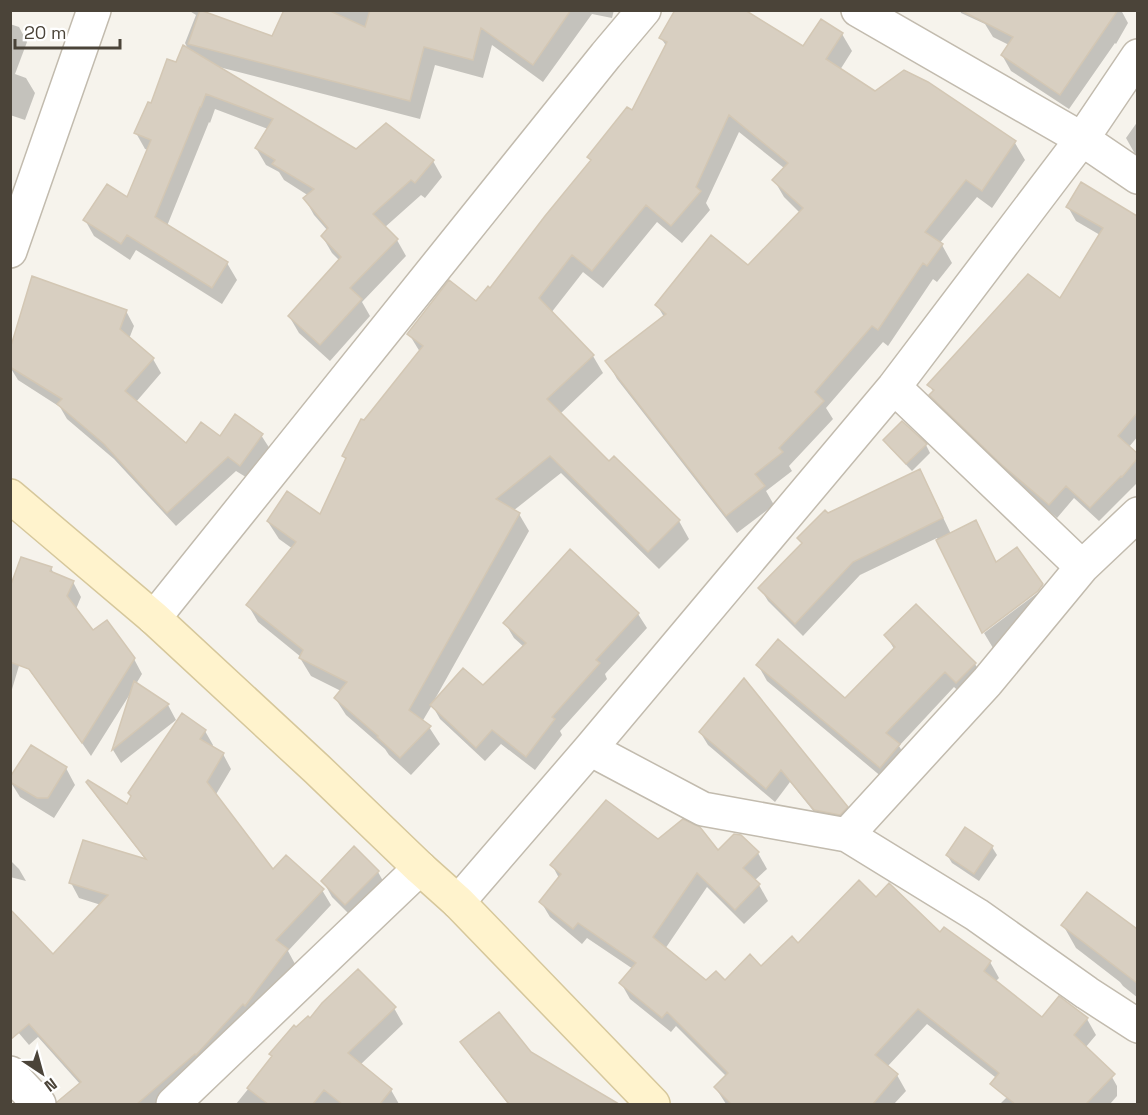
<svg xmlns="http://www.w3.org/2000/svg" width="1148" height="1115" font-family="'Space Grotesk',sans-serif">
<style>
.shadow{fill:#0003}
.building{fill:#d8cfc1;stroke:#d3c7b4;stroke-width:1.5}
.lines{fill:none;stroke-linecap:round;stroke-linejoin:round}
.street-casing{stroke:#c2bbae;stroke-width:36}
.secondary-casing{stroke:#d6c79b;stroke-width:36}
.street{stroke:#fff;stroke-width:33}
.secondary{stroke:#fff3cd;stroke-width:33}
</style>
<rect width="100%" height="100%" fill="#f6f3ec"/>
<!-- shadow -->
<path class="shadow" d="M188,10H208L206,14L273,37L285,10H614L612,18L592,14L543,82L492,45L483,78L435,65L420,119L219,67L357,151L433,161L442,177L425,198L421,195L384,228L397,240L406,256L362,302L370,316L330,361L299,333L289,316L340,261L332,253L322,236L328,231L314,215L305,199L309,196L284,180L279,172L266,165L256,148L268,129L215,109L210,123L209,122L167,226L227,263L237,280L222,304L136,250L130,260L94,236L85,220L128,199L148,150L145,149L136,133L151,105L177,64L189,51L185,43L196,15Z
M960,10H1121L1128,23L1116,44L1115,43L1069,109L1011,71L1002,55L1009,45L993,37L985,24L961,13Z
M10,24L19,27L27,42L15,74L26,78L35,93L25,120L10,115Z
M842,34L852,51L840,70L875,93L1015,143L1025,160L992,208L977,197L939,244L942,245L952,263L937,282L933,279L888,346L883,342L826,408L833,419L789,466L792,471L766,491L774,505L737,533L617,379L607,361L664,317L657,305L749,267L800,213L784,197L774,180L784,168L739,132L706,203L710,210L682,243L657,222L603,288L583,272L551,313L593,356L603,373L560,414L609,463L679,521L689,539L659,569L561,473L513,511L519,514L529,531L435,699L483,687L524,647L514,638L505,623L638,614L647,628L605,674L607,679L560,731L562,735L535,770L501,744L485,761L440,719L432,705L422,722L429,727L440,744L411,775L389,755L385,749L346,715L335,698L341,691L311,676L300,658L301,657L258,622L248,605L293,549L279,539L268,522L321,516L347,461L343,456L365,422L420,352L409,334L476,303L490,290L592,162L589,157L632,112L667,47L661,38L803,48Z
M1138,121V156L1135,154L1126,138Z
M1081,184L1138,218V436L1129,447L1138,455V482L1099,521L1074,498L1057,518L1019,485L939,409L931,395L934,393L929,385L1061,300L1100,235L1076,221L1068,207Z
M126,311L134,326L129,339L153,359L161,373L136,402L186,446L221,438L261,435L270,449L249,479L236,471L176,526L114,459L67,419L60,407L18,380L10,367Z
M902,423L926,445L930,453L912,471L890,448L885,440Z
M927,484L951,534L997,564L1016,549L1043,586L982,630L937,538L860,575L803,636L768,601L760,588L803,545L799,539L828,515Z
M51,568L54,574L73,582L81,597L76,609L93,632L134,659L142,674L136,684L168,705L176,720L121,763L113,750L131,694H130L91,756L59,710L58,709L21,659L10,696V592Z
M1044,588L1047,608L993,648L984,633Z
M886,635L975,664L985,680L966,698L954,687L899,746L908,761L889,783L767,681L758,665L845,700L894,649Z
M744,681L846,807L854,821L823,823L790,782L775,802L708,745L700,732Z
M205,731L213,745L212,748L223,754L231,769L215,796L273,872L322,890L331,905L288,951L295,964L254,1019L161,1104H65L63,1099L80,1084L38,1037L29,1045L12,1025L53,957L101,905L79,898L71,883L146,860L97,797L88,783L128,807L132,797L129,793Z
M66,768L75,785L54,818L20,797L10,781Z
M740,836L758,853L767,869L754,881L759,885L768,901L744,924L707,887L665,949L706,983L725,982L761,968L876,899L990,962L999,978L995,982L1042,1019L1059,998L1087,1019L1096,1035L1085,1048L1108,1070L1117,1086V1096L1110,1104H1077L1020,1064L1004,1084L927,1024L887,1067L897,1075L906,1091L894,1104H726L715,1087L726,1076L676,1026L671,1032L630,999L621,983L633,969L587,938L582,944L550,917L541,902L559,878L552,865L658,841L718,852Z
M992,847L997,855L979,881L952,863L947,855Z
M10,860L19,869L26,881L10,877Z
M378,872L387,888L355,920L332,897L323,881Z
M1087,894L1137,931L1138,998L1123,986L1120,982L1076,948L1063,925Z
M394,1008L403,1024L360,1065L391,1090L399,1104H236L273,1058L271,1054L297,1029Z
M462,1042L530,1053L592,1090L600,1104H508L471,1057Z
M1008,1096L1018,1104H1000Z"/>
<!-- building -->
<path class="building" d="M200,10L272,36L284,10H328L365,27L370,10H571L533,65L481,28L473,60L424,47L410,101L188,44Z
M675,10H745L803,46L821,19L843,33L826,59L875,91L904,70L928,82L1016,141L982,191L966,180L925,232L943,244L927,266L923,263L878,330L872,326L815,392L824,401L779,448L783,452L755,474L765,486L726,516L605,361L666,314L655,305L711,235L748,265L803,208L772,180L788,163L729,115L696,187L701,191L671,226L646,205L592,271L572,255L539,298L594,355L547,399L609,461L614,456L680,520L648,552L550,456L496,499L520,513L409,710L431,726L400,758L377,737L378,736L334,698L347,682L299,658L303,650L246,605L296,542L267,521L287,491L320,514L346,458L342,456L361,419L364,420L423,346L407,334L449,280L476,301L488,286L490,288L545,216L591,160L587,157L627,107L632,110L667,42L659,38Z
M960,10H1118L1060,95L1001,55L1013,37Z
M183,45L356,149L386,123L434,160L415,183L411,180L373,214L398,239L350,288L362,299L320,345L288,316L341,257L321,236L328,228L303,198L314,189L272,164L275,160L255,148L273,119L206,94L201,107H200L155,217L228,262L212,288L127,235L121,244L83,220L107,184L127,197L151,140L134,133L148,102L151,103L167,59L176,62Z
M1081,182L1137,216V413L1118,436L1137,453V459L1122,477L1121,476L1090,508L1066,486L1049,505L1002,465L929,395L934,390L927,385L1028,274L1060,298L1103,228L1066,207Z
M32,276L127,310L120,329L154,358L125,391L186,443L201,422L220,436L235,414L263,434L240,466L228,457L167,513L104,444L57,404L62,399L10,367V349Z
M902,421L927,444L906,464L883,440Z
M920,469L943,518L853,562L795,624L758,588L802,543L797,538L825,510L828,513Z
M976,520L996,562L1017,547L1043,584L1038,591L982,633L936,540Z
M570,549L639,613L596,660L600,663L552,717L555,719L526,757L492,730L476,748L430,705L463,668L483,685L526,643L503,623Z
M21,557L52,567L50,571L74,581L67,596L93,630L107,620L135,658L82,743L29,669L10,662V587Z
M916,604L976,663L956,683L945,672L886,733L900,744L880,768L756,665L778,639L845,698L895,647L884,635Z
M744,678L848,807L840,815L814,810L781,770L766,789L699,732Z
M134,681L169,704L112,750Z
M182,713L206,730L200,739L224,753L207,782L273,869L286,855L324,889L276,940L288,949L245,1006L243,1004L196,1055L195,1054L137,1104H57V1102L81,1082L29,1024L10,1040V909L53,954L108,895L69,883L83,840L146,859L86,782L88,780L127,804L131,796L128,793Z
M31,745L67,767L48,798H37L10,782V777Z
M606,800L658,839L683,819L700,827L718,850L734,834L741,835L759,852L743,868L760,884L735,910L697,873L653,937L706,980L716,971L725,980L750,954L761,966L792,936L798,943L859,880L876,897L889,883L940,932L944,927L991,961L984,971L1042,1017L1059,996L1088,1018L1074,1035L1115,1074L1086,1104H1015L990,1084L999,1073L918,1009L875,1055L898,1074L873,1104H731L714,1087L728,1073L667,1012L662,1018L619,983L636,963L578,923L573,929L539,902L561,874L550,865Z
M965,827L993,846L974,874L946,855Z
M354,846L379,871L345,905L321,881Z
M1087,892L1137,929V983L1061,925Z
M358,969L396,1007L348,1053L392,1089L380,1104H342L324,1090L313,1104H268L247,1088L272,1056L269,1054L294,1025L296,1027L308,1016L310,1018L322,1003Z
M499,1012L531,1052L619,1104H509L460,1042Z"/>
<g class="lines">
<defs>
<path id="street" d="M858,10L1082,139L1138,177
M10,251L94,10
M894,387L1082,567
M154,618L606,55L644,10
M590,749L703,809L847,835L977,915L1087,993L1138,1026
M847,835L987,682L1082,567L1138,514
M458,902L590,749L894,387L1082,139L1138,56
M10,1073L39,1104
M173,1104L420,868"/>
<path id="secondary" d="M10,496L154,618L317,769L420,868L458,902L653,1104"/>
</defs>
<!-- street casing -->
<use href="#street" class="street-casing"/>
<!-- secondary casing -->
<use href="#secondary" class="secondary-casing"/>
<!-- street -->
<use href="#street" class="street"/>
<!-- secondary -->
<use href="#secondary" class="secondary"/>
</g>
<!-- border -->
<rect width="1148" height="1115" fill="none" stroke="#4b4439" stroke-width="24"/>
<!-- north arrow -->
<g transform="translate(42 1073) rotate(144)" stroke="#ffffff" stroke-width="4.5" paint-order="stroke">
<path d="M0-4.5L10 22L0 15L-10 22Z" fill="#4b4439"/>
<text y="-9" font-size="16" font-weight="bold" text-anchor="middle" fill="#4b4439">N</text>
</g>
<!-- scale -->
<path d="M15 39v9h105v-9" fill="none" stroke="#4b4439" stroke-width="3"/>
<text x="24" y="39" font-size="18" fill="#4b4439" stroke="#ffffff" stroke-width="4.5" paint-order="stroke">20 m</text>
</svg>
